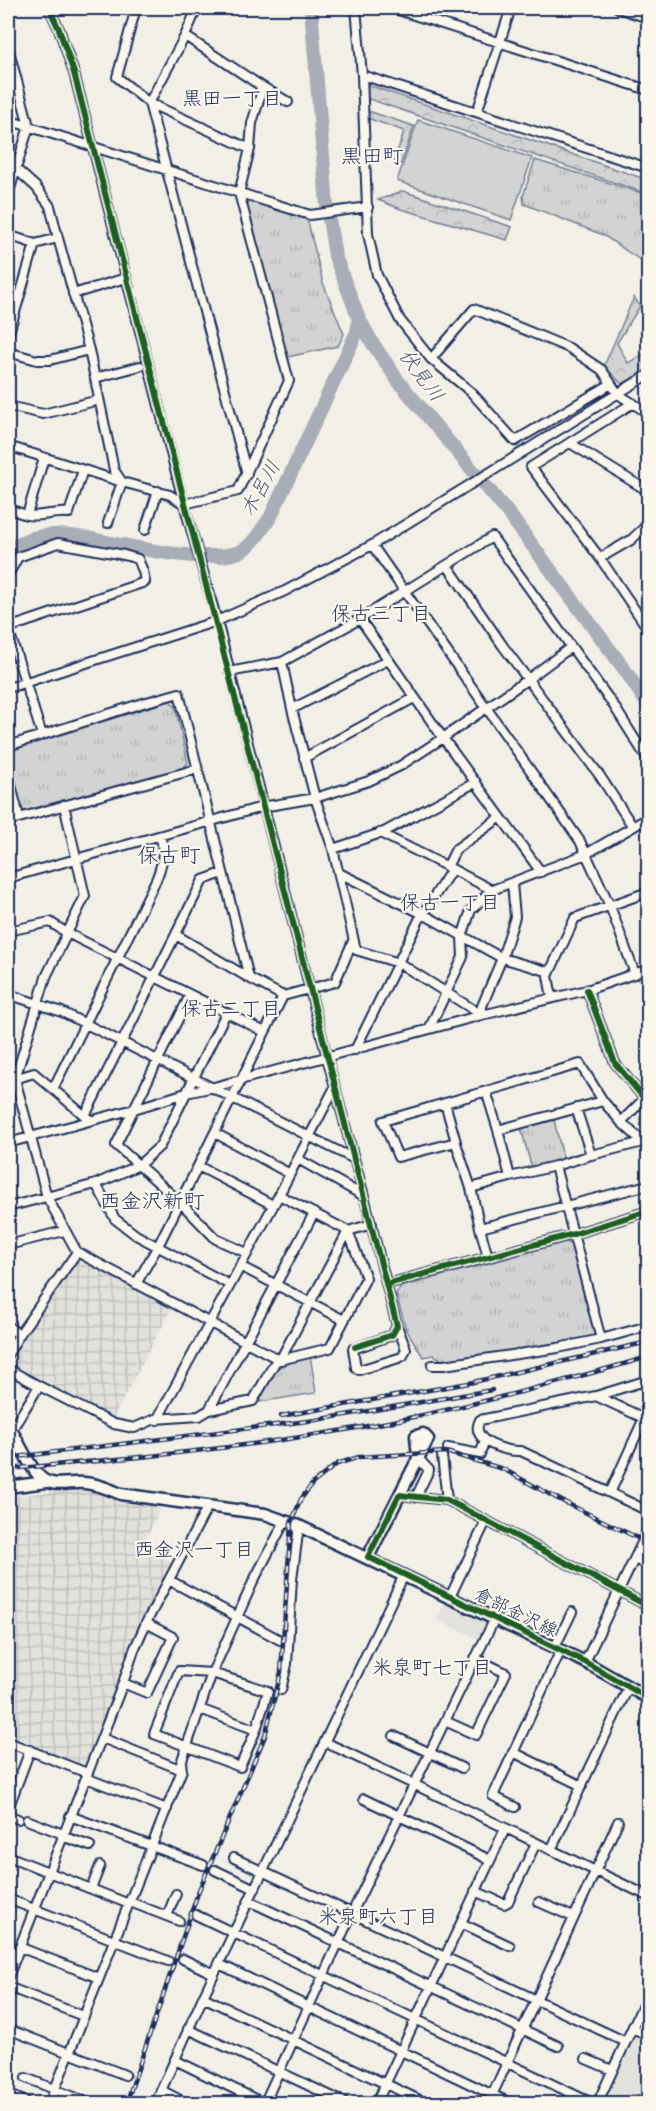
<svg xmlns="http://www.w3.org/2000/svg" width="656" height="2111" font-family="Mali,'Klee One',sans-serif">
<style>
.built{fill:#e2e1dc}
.industrial{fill:url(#industrial-grid)}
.grass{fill:url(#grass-tufts);stroke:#768198;stroke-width:1.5}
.forest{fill:url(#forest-crowns);stroke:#768198;stroke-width:1.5}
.pitch{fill:#d2d3d2;stroke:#768198;stroke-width:1.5}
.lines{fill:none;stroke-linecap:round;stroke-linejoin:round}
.river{stroke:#a9adb7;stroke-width:14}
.minor-tunnel{stroke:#c7c9cb;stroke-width:8;stroke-dasharray:8 4;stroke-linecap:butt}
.minor-casing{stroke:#1b2f5e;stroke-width:12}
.major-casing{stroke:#1b2f5e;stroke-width:15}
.minor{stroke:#fbf7ec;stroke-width:8}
.major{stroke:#fbf7ec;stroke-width:10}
.rail-casing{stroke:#1b2f5e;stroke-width:4.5}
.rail{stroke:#fbf7ec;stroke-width:2;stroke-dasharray:7;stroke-linecap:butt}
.cycleway-casing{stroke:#fbf7ec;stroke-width:10}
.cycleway{stroke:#1b5e20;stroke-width:6}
.labels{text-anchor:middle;stroke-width:4.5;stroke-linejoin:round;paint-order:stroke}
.street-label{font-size:18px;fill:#1b2f5e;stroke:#fbf7ec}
.neighbourhood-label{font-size:20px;fill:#1b2f5e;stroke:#fbf7ec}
.water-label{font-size:20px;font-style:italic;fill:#465579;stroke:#fbf7ec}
.quarter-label{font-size:21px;fill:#1b2f5e;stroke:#fbf7ec}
</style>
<defs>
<pattern id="industrial-grid" width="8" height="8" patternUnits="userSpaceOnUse" patternTransform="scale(1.5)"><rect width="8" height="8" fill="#e2e1dc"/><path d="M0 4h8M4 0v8" fill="none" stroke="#c1c1bf"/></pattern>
<pattern id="grass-tufts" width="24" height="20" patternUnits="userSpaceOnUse" patternTransform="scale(1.5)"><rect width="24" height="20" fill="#d2d3d2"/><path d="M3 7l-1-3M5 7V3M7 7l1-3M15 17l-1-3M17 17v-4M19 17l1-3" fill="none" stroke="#b4b5b7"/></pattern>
<pattern id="forest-crowns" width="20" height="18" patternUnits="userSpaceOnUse" patternTransform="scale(1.5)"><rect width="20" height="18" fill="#d2d3d2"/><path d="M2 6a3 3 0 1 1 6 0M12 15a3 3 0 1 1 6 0" fill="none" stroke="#b4b5b7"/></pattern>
</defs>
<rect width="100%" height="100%" fill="#f2efe6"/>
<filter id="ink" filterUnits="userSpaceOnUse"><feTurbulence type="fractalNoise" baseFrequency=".0167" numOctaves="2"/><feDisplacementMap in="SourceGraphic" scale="12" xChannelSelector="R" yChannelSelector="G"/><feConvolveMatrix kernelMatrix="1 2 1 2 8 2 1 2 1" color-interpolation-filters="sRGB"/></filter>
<g filter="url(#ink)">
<!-- built -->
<path class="built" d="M445,1602L489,1622L480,1640L437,1620Z
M638,2035L648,2040V2103L603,2104L633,2037Z"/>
<!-- industrial -->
<path class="industrial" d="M77,1256L172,1308L112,1420L8,1366L10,1355Z
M84,1488L117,1497L162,1504L143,1546L173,1563L127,1652L128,1660L104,1726L85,1770L8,1738V1497Z"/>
<!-- grass -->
<path class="grass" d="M535,160L648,195V250L640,260L603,235L524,204L523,196Z
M249,201L304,218L308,222L323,283L344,334L338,346L287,357L247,206Z
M170,701L175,706L188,763L183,768L22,812L8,750Z
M554,1120L564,1161L532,1169L521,1128Z
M566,1242L572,1245L595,1332L592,1337L445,1362L434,1355L423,1357L406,1329L396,1294L401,1287Z
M310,1355L316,1393L259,1402L277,1368Z"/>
<!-- forest -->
<path class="forest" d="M365,84L648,180V194L366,98Z
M368,111L414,126L401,164L394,162L404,131L367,118Z
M403,191L512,227L507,240L401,209L378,200Z
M634,297L640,306L617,343L628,363L648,352V369L622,384L604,366Z"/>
<!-- pitch -->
<path class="pitch" d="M418,120L532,158L511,220L397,181Z"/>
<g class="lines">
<!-- river -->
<path class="river" d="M311,8L327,206L335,256L359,319L373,344L399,382L509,514L625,670L648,705
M8,551C40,524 84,538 122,545C147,550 173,555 199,556C212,556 227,557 239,552C253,546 261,530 270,518L357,332L359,319"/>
<!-- minor-tunnel -->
<path class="minor-tunnel" d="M515,441L531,467"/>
<defs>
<path id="minor" d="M49,8L59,29L74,73L184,504L217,621L327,1057L364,1196L397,1326L406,1349L403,1356L399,1358L359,1370L356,1368L353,1349L392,1335L397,1326
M136,8L117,77L149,103L250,149
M197,8L185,36L149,103L247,474
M356,8L362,75L648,168
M392,8L648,90
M618,8L648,18
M8,47L29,126L16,169L36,187L50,206L58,238L35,244L8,336
M362,75L368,234L377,275L400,320L431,359L471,392L515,441L611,384
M261,86L288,102
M477,112L511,8
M8,120L310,215L368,207
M8,195L16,169
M8,235L35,244
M58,238L89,350L114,470L122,482
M73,294L126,278
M8,352L37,360H50L89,350
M431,359L474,309L569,348L602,370L618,394L648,413
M95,378L140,366
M633,403L531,467L600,558L648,629
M8,406L43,414L99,400
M570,443L648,491
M8,446L122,482L170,495L184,504L238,491L289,381L239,193L250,149L252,123L260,97L261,86L185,36
M8,509L27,515L44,458
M27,515C40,518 54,511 69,513L83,470
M108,523L122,482
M145,530L158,491
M372,545L580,841L610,906L635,974
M600,558L631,540L648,524
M447,565L503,646L600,776L633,827
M8,575L18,557L58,543L124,555L138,559L143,571L145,582L8,628V624
M360,619L443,738L541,872
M8,628L42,735
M229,672L282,662
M8,688L217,621L285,591L372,545L648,375
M292,709L388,660
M8,746L143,703L179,693L249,978L283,996L335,982L353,941
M304,758L414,698
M8,773L19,817
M8,821L197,769
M380,833L452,869
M333,849L384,832L476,782
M447,867L456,849L501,817
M339,873L423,914L502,958L550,972
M8,878L262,807L315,798L369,781L400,766L443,738L528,679L571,647
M8,931L50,922L67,933L265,1032
M176,935L249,978
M587,990L615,1063L648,1103
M8,994L62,1012L354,1159
M190,995L116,1145L180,1202L216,1239L247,1253
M552,998L548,976L575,918L648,892
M482,1015L399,963L356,950L333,849L315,798L292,709L282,662L360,619L492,537L614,706L648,760
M482,1015V1006L502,958L515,917L512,883
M429,1029L463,957L462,937L471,910L492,890
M355,1050L419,920L452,869L492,890L586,854L648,818
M8,1081L34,1073L85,1116
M53,1089L156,880C162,866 166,851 160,836
M486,1091L498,1130
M445,1103L456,1142L398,1157L383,1121L580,1064L603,1101
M576,1108L591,1155L555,1166L601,1339
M91,1120L85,1116L203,880L223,873
M215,1133L290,1174
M455,1140L471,1188L510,1177
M8,1143L134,1109L186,1093L214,1087L482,1015L587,990L648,969
M591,1155L643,1142L621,1122
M298,1159L364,1196
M198,1166L273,1205
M555,1166L510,1177L498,1130L603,1101L621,1122L644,1099
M96,1184L139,1165L160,1146L226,1013
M471,1188L480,1228L648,1185
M8,1207L96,1184L115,1219L136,1235L230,1285
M480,1228L488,1257
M8,1245L64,1231
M77,1252L280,1360L330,1348L366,1278L348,1231L372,1224
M240,1266L344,1320
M136,1284L158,1246L283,996
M387,1284L574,1234L648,1211
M8,1326L19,1335
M8,1354L19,1335L77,1252L47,1197L15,1079L46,977L85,896L64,805
M280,1360L348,1231L279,1195L335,1087
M432,1365H444L558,1348L601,1339L648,1326
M8,1369L39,1386
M596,1396L648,1380
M209,1410L314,1213
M157,1420L279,1195
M648,1420L596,1396L480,1420C468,1441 506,1452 521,1451L648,1511
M9,1430L11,1431L39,1386L114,1424L134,1428L155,1419L199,1416L209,1410L253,1401L277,1359
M448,1448L480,1454L485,1441
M442,1456L447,1500
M610,1493L644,1418
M399,1495L447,1500L648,1606
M416,1497L429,1470L418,1458
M634,1559L648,1565
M169,1580L280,1640
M450,1597L486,1521
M555,1647L572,1612
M585,1662L648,1530
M179,1671L212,1673L268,1691L256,1730L240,1767L154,1734Z
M123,1683L147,1693L173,1637L146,1623
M281,1690L287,1664L292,1579L299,1526
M200,1709L256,1730
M445,1721L476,1735L506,1673L475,1658
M394,1736L462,1768
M102,1738L182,1770
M8,1742L87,1773
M325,1742L648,1896
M513,1752L582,1786
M86,1778L167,1809
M364,1799L490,1860
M515,1807L493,1796L561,1650
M8,1809L30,1750
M8,1815L18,1819
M70,1816L203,1865
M27,1820L63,1834
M62,1836L90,1846
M551,1850L629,1686
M8,1856L129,1904
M234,1858L626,2042
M215,1870L255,1889
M91,1889L100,1866
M475,1891L504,1904L508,1902L536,1843
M8,1899L168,1961
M249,1901L558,2046
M130,1902L179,1921
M539,1902L573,1917
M196,1915L594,2104
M167,1916L176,1894
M461,1923L510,1946
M19,1947L99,1978
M183,1959L214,1974
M219,1964L512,2104
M8,1977L123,1683L134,1650L146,1623L208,1506
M8,1987L83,2016
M203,1997L428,2104
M633,2028L648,2036
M8,2029L125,2075
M188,2029L348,2104
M586,2059L612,2070
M175,2060L265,2104
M26,2078L92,2104
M161,2090L188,2104
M8,2094L30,2104
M49,2104L182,1770L181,1763L212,1673L253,1582L285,1521
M155,2104L203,1997L404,1575
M264,2104L352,1913L495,1618
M376,2104L505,1829
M488,2104L618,1822
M597,2104L648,1994"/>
<path id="major" d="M8,1425C19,1441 27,1464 40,1477C53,1489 70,1481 85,1483C98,1484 109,1489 121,1494L265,1514L299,1526L585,1662L648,1698
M8,1487L46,1482
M368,1557L428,1439L423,1434L416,1436L418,1458"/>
</defs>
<!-- minor casing -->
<use href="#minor" class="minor-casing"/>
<!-- major casing -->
<use href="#major" class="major-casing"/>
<!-- minor -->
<use href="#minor" class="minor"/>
<!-- major -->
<use href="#major" class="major"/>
<defs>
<path id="rail" d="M281,1416L469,1383L648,1342
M8,1458L316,1420L492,1390
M8,1469C112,1460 216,1451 320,1434C431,1417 541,1388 648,1357
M126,2104L199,1890L265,1736L281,1672L291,1523L301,1499L313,1483L337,1464L359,1457L446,1452L503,1469L560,1500L648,1543"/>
</defs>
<!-- rail casing -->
<use href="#rail" class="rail-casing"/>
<!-- rail -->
<use href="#rail" class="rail"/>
<defs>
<path id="cycleway" d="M49,8L59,29L74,73L397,1326L392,1335L355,1347
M587,990L615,1063L648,1103
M387,1284L574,1234L648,1211
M648,1606L447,1500L399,1495L368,1557L585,1662L648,1698"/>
</defs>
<!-- cycleway casing -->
<use href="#cycleway" class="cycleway-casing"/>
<!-- cycleway -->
<use href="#cycleway" class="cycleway"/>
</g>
</g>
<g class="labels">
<!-- street labels -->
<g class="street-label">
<text transform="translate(516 1612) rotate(26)" y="6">倉部金沢線</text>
</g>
<!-- neighbourhood labels -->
<g class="neighbourhood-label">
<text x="232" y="105">黒田一丁目</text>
<text x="381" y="620">保古三丁目</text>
<text x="450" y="909">保古一丁目</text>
<text x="231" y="1015">保古二丁目</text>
<text x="194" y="1556">西金沢一丁目</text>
<text x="432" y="1674">米泉町七丁目</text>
<text x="378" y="1923">米泉町六丁目</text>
</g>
<!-- water labels -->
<g class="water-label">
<text transform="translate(422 375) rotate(53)" y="7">伏見川</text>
<text transform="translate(260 488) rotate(-61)" y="7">木呂川</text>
</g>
<!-- quarter labels -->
<g class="quarter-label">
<text x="372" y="163">黒田町</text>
<text x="169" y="862">保古町</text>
<text x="152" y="1208">西金沢新町</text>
</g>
</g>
<!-- margin -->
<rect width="656" height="2111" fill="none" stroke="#fbf7ec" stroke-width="30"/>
<rect x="15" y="15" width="626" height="2081" fill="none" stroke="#1b2f5e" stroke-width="2" filter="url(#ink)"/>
</svg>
